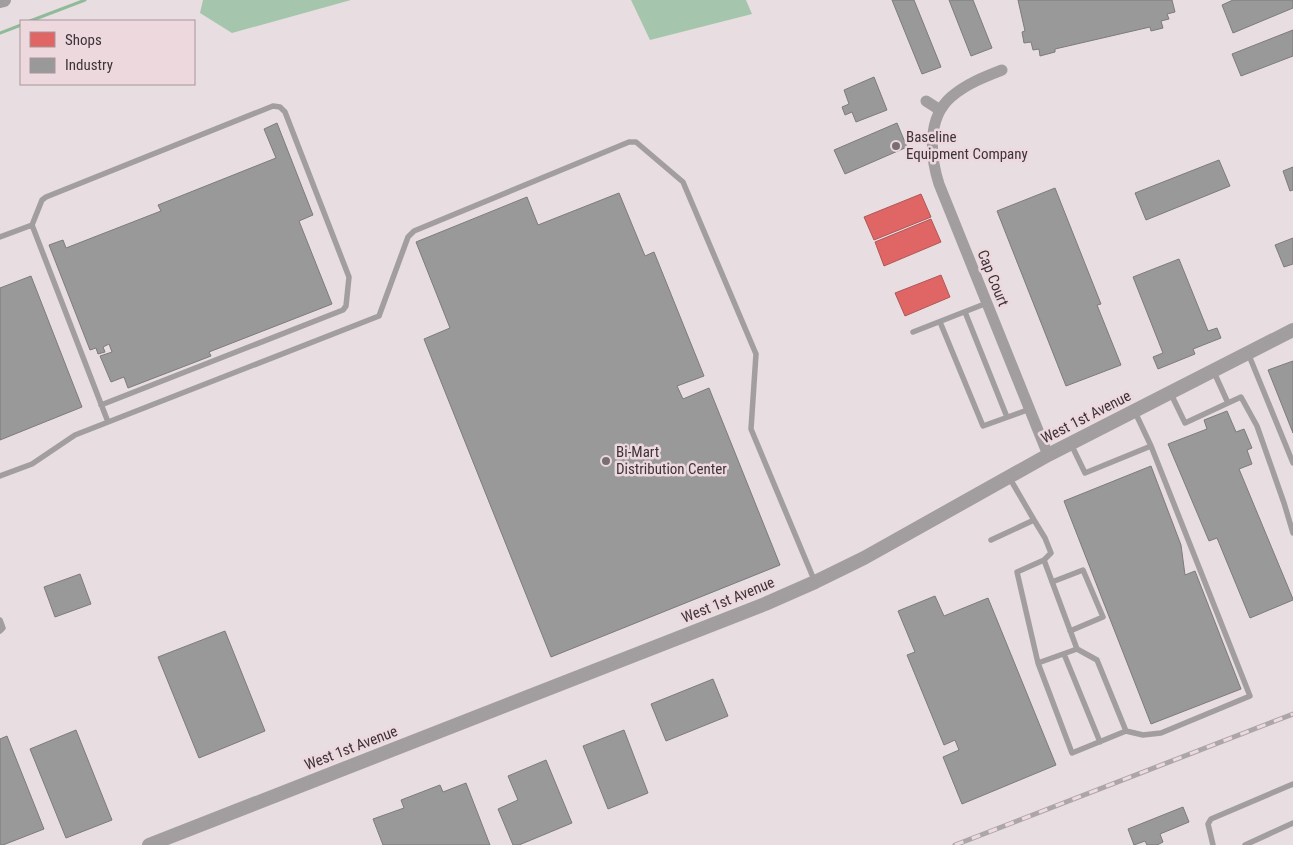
<svg xmlns="http://www.w3.org/2000/svg" width="1293" height="845" font-family="'Roboto Condensed',sans-serif">
<style>
.forest{fill:#a5c6ac}
.shops{fill:#e06666;stroke:#af5758}
.industry{fill:#999;stroke:#7d7b7c}
.lines{fill:none;stroke-linecap:round;stroke-linejoin:round}
.stream{stroke:#8fbb9a;stroke-width:3}
.service{stroke:#a29e9f;stroke-width:5.5}
.minor{stroke:#a29e9f;stroke-width:11}
.tertiary{stroke:#a29e9f;stroke-width:14}
.rail-casing{stroke:#aca6a8;stroke-width:5}
.rail{stroke:#edd8de;stroke-width:3;stroke-dasharray:9;stroke-linecap:butt}
.poi-dot{fill:#786f72;stroke:#edd8de;stroke-width:2}
.labels{text-anchor:middle;stroke-width:5;stroke-linejoin:round;paint-order:stroke}
.poi-label{font-size:15px;fill:#3c3437;stroke:#edd8de;text-anchor:start}
.street-label{font-size:15px;fill:#3c3437;stroke:#edd8de}
</style>
<rect width="100%" height="100%" fill="#e8dde0"/>
<!-- forest -->
<path class="forest" d="M203,0H351L232,33L200,13Z
M631,0H746L752,14L650,40Z"/>
<!-- shops -->
<path class="shops" d="M921,194L931,217L874,240L864,217Z
M931,219L941,242L884,266L875,242Z
M941,275L950,297L905,316L895,293Z"/>
<!-- industry -->
<path class="industry" d="M892,0H914L941,67L922,74Z
M949,0H973L992,48L971,56Z
M1018,0H1172L1175,12L1167,14L1169,19L1161,21L1163,28L1151,31L1150,27L1055,49V52L1040,56L1039,49L1033,50L1031,42L1024,43L1022,32L1025,31Z
M1233,0H1293V8L1233,33L1222,5Z
M1293,30V56L1241,76L1232,54Z
M874,77L887,110L856,122L852,112L845,115L842,107L849,104L844,90Z
M277,123L313,215L299,221L332,304L209,352L211,356L128,388L124,377L111,382L100,356L112,352L109,344L103,347L105,352L98,354L96,348L90,350L49,245L63,240L66,248L161,211L158,205L276,158L264,129Z
M897,123L907,147L845,174L834,150Z
M1219,160L1230,186L1146,220L1135,193Z
M1293,167V190L1290,191L1283,171Z
M1055,188L1101,304L1097,305L1121,365L1066,386L997,211Z
M619,193L645,256L654,252L704,376L677,386L683,399L709,388L780,565L551,657L424,339L450,328L416,242L527,197L538,225Z
M1293,238V264L1284,267L1275,245Z
M1179,259L1208,331L1217,328L1221,338L1193,349L1195,354L1158,369L1153,357L1163,353L1133,277Z
M31,276L82,407L0,440V288Z
M1293,361V433L1268,370Z
M1227,411L1236,432L1244,429L1252,448L1247,450L1252,464L1239,469L1293,599V600L1250,618L1217,538L1209,541L1168,444L1207,429L1204,420Z
M1151,466L1181,545L1185,575L1195,571L1241,689L1151,724L1064,501Z
M80,574L91,604L55,617L44,587Z
M935,596L944,616L988,598L1056,765L962,804L943,757L959,750L955,740L944,745L907,655L915,652L898,611Z
M225,631L265,731L199,758L158,657Z
M713,679L728,716L666,741L651,704Z
M76,730L112,820L66,838L30,749Z
M624,730L648,793L608,809L583,746Z
M7,736L44,829L3,845H0V739Z
M546,760L572,823L519,845H513L498,809L518,800L508,776Z
M466,783L490,845H383L373,819L404,808L401,800L440,785L443,792Z
M1183,807L1189,822L1160,834L1163,842L1157,845H1147L1145,841L1134,845L1128,829Z"/>
<g class="lines">
<!-- stream -->
<path class="stream" d="M30,21L85,0
M0,33L21,25"/>
<!-- service -->
<path class="service" d="M32,225L42,200L46,197L273,106L280,107L285,112L349,277L346,306L343,310L101,405
M0,237L32,225L108,422
M965,312L1007,417
M940,322L983,426L1030,409
M913,332L987,303
M1248,353L1293,463
M1171,394L1185,423L1228,403L1213,370
M1228,403L1241,397L1257,426L1284,503L1293,533
M1135,412L1151,446
M1071,444L1085,473L1151,446L1250,696L1161,733L1143,735L1126,731
M0,476L32,464L75,435L379,316L408,237L414,231L629,142H636L683,182L756,354L751,429L815,582
M1034,520L1045,538L1051,553L1044,560L1077,649L1097,660L1126,731L1072,753L1038,663L1017,572L1044,560
M991,540L1034,520L1009,477
M1052,582L1083,570L1103,617L1070,631
M0,620L3,628L0,631
M1064,654L1100,742
M1038,663L1077,649
M1213,845L1208,824L1211,819L1293,784
M1245,845L1293,823"/>
<!-- minor -->
<path class="minor" d="M1002,70C984,77 966,84 951,97C927,118 930,156 939,184L1048,455
M926,101L940,110"/>
<!-- tertiary -->
<path class="tertiary" d="M0,1L4,0
M149,845L765,604L815,582L864,558L1048,455L1293,330"/>
<defs>
<path id="rail" d="M955,845L1293,714"/>
</defs>
<!-- rail casing -->
<use href="#rail" class="rail-casing"/>
<!-- rail -->
<use href="#rail" class="rail"/>
</g>
<!-- markers -->
<g class="poi-dot">
<circle cx="896" cy="146" r="5"/>
<circle cx="606" cy="461" r="5"/>
</g>
<g class="labels">
<!-- poi labels -->
<g class="poi-label">
<text x="906" y="142">Baseline<tspan x="906" dy="17">Equipment Company</tspan></text>
<text x="616" y="457">Bi-Mart<tspan x="616" dy="17">Distribution Center</tspan></text>
</g>
<!-- street labels -->
<g class="street-label">
<text transform="translate(993 278) rotate(68)" y="5">Cap Court</text>
<text transform="translate(1086 417) rotate(-27)" y="5">West 1st Avenue</text>
<text transform="translate(728 600) rotate(-22)" y="5">West 1st Avenue</text>
<text transform="translate(351 748) rotate(-21)" y="5">West 1st Avenue</text>
</g>
</g>
<!-- legend -->
<rect x="20" y="20" width="175" height="65" fill="#edd8de" stroke="#a6969b"/>
<rect x="30" y="32" width="25" height="15" fill="#e06666" stroke="#a6969b"/>
<text x="65" y="45" font-size="15" fill="#3c3437">Shops</text>
<rect x="30" y="58" width="25" height="15" fill="#999999" stroke="#a6969b"/>
<text x="65" y="70" font-size="15" fill="#3c3437">Industry</text>
</svg>
